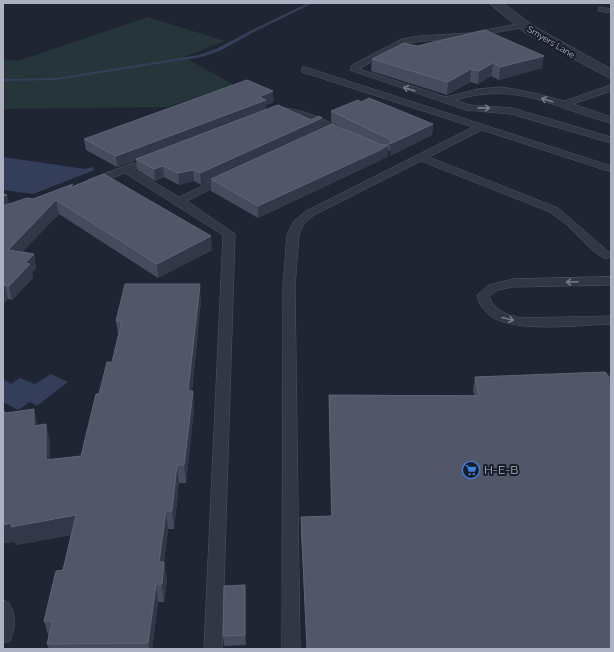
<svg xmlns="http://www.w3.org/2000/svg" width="614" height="652" font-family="Raleway,sans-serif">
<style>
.green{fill:#253539}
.water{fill:#343e5a}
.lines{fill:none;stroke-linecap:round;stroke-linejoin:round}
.stream{fill:#343e5a;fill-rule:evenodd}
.service-casing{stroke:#505463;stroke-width:1}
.minor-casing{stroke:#505463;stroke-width:1}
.service{fill:#333744;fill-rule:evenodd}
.minor{fill:#333744;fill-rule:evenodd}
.wall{fill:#464c5e}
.shaded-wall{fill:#323848}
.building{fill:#515768;stroke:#5f6576}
.oneway{stroke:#767a89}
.labels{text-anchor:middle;stroke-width:4;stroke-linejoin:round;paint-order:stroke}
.far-street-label{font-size:9px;fill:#adb1c2;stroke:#191c29}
.near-poi-label{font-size:12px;fill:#adb1c2;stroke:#191c29;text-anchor:start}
</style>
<rect width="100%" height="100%" fill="#202533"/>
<!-- green -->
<path class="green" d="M148,17L225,41L184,57L234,85L168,107L3,109V59L18,61Z"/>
<!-- water -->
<path class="water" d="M3,157L85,169L92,167L95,170L33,194L3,190Z
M51,374L68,382L37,406L30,402L18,410L3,402V379L11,384L20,378L35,384Z"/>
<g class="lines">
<!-- stream -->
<path class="stream" d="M308,3H313L252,33L222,50L202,57L56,80L3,81V79L56,78L199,55L218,48L250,31Z"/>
<defs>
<path id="service" d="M599,7L611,9V13L599,11Z
M524,23L528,25L527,27L470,37L404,43L359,69L446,97L478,89L502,87L534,93L564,101L611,85V91L573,104L611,117V123C552,108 519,81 455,100L470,105L512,108L611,137V143L511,114L466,110L350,70L352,65L402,39L419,36L470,33Z
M305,67L611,166V172L482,130L429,157L558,208L610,253L611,256L606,259L602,257L592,250L567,225L550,212L421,161L314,215L303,225L299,235L295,286L300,649H282L283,286L287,235L294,221L306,211L473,127L302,72V68Z
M284,108C300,109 336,122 347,134L342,137L339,136C319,125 299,110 276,115L271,112Z
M134,163L139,166L134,170L179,197L223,176H231L232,178L187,201L235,234L222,649H204L223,235L125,173L92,185L87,182L88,180Z
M611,277V285L513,287L498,290L489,296C494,311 507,315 522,318L611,316V324C580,325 518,333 492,317C484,312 479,304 477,295L489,285L513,279Z
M3,600L9,603C16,617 16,626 10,641L3,643Z"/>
<path id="minor" d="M489,3H503L534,26L611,69V79L524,32Z"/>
</defs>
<!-- service casing -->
<use href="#service" class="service-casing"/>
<!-- minor casing -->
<use href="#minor" class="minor-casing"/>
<!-- service -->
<use href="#service" class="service"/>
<!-- minor -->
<use href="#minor" class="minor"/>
</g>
<!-- wall -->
<path class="wall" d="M417,46L542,68L499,80L491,76L478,84L470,82L447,95L371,71L372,59Z
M274,102L266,105V110L311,120L322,118V128H343L331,122V111L433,124L432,135L390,156V151L388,150V156L379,161L258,218L211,191V181L201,185L194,181L179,185L164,177L155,181L137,170L136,160L117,167L86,150L84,139Z
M73,186L212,250L158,278L59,214L22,252L34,254L36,268L32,273L33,278L12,300L8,299L3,304V194L7,195L9,204L33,199Z
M201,300L192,391H193L194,408L186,483H179L174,529H168L164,562L167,580L164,602H158L152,649H49L47,644L49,638L44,621L63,570L71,535L16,545L15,542L3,543V411L38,426L46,424L50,442V459L81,456L99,394L112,362L118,335L116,321Z
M475,377L611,649H307L301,532V517L331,516L329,408V395H474L473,390Z
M245,585L246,645L224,646L223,636Z"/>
<!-- shaded-wall -->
<path class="shaded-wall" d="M544,56L542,68L499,80L500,67Z
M493,63L491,76L478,84L479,71Z
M471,69L470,82L447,95L448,82Z
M273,91L274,102L266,105V111L136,159V160L117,167L116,156Z
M322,118V129L211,179V181L201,185L200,173Z
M433,124L432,135L390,156V144Z
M388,145V156L379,161L258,218V206Z
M163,166L164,177L155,181L154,169Z
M193,170L194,181L179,185L178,173Z
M7,195L10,208L3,211V196Z
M56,200L59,214L11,264L8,250Z
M211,236L212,250L158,278L157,264Z
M34,254L36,268L32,273L33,278L12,300L9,286L25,263Z
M200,284L201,300L190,408L188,391Z
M5,285L8,299L3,304V287Z
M193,391L194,408L186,483L184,465Z
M34,409L38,426H34Z
M46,424L50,442V477L46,460Z
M177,465L179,483L174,529L172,511Z
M166,511L168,529L164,562L167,580L164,602L159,562Z
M76,515L79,533L16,545L15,542L3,543V525Z
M156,584L158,602L152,649H149L148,643Z
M245,585L246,596V645L245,635Z"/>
<!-- building -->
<path class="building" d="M485,30L544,56L500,67L493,63L479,71L471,69L448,82L372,59L404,43L417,46Z
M247,80L273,91L259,97L266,100L116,156L84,139Z
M369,98L433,124L390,144L391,140L331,111L358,100L361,102Z
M278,105L311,120L319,116L322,118L200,173L193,170L178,173L163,166L154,169L136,159Z
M332,124L382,145H388L380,150L258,206L211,179Z
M104,174L211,236L157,264L56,200L8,250L34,254L25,263L30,264L9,286L5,285L3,287V206L27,198L33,199L73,184L69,188Z
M3,194L7,195L3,196Z
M125,284H200L188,391H193L184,465H177L172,511H166L159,562H164L162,584H156L148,643L47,644L53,621H44L56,571L63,570L76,515L11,527V523L3,525V411L6,413L34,409V426L46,424V460L81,456L96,394H99L107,362H112L122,321H116Z
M605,372L611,379V649H307L301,517L332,516L329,395L479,396L475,377Z
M245,585V635L223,636L224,586Z"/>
<!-- one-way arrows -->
<defs><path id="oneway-shaft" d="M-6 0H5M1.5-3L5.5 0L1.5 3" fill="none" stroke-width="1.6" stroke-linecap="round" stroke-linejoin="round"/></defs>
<g class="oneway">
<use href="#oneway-shaft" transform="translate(409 89) rotate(-162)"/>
<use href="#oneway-shaft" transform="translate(547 100) rotate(-163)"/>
<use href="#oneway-shaft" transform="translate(484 108) rotate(1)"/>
<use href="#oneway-shaft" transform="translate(572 282) rotate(178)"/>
<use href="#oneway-shaft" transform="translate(508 319) rotate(14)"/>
</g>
<!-- icons -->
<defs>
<symbol id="supermarket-ring" viewBox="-11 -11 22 22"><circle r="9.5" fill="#191c29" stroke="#3f7fe0" stroke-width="1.5"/><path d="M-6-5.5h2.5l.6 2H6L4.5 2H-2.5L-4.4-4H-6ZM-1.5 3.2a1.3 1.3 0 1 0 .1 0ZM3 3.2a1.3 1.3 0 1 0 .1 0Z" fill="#3f7fe0"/></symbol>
</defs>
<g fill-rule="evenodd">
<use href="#supermarket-ring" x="461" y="460" width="20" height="20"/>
</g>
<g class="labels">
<!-- far-street labels -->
<g class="far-street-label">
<text transform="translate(551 42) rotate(31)" y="3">Smyers Lane</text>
</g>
<!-- near-poi labels -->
<g class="near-poi-label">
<text x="484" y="474">H-E-B</text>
</g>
</g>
<!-- border -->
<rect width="614" height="652" fill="none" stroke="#adb1c2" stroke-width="8"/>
</svg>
